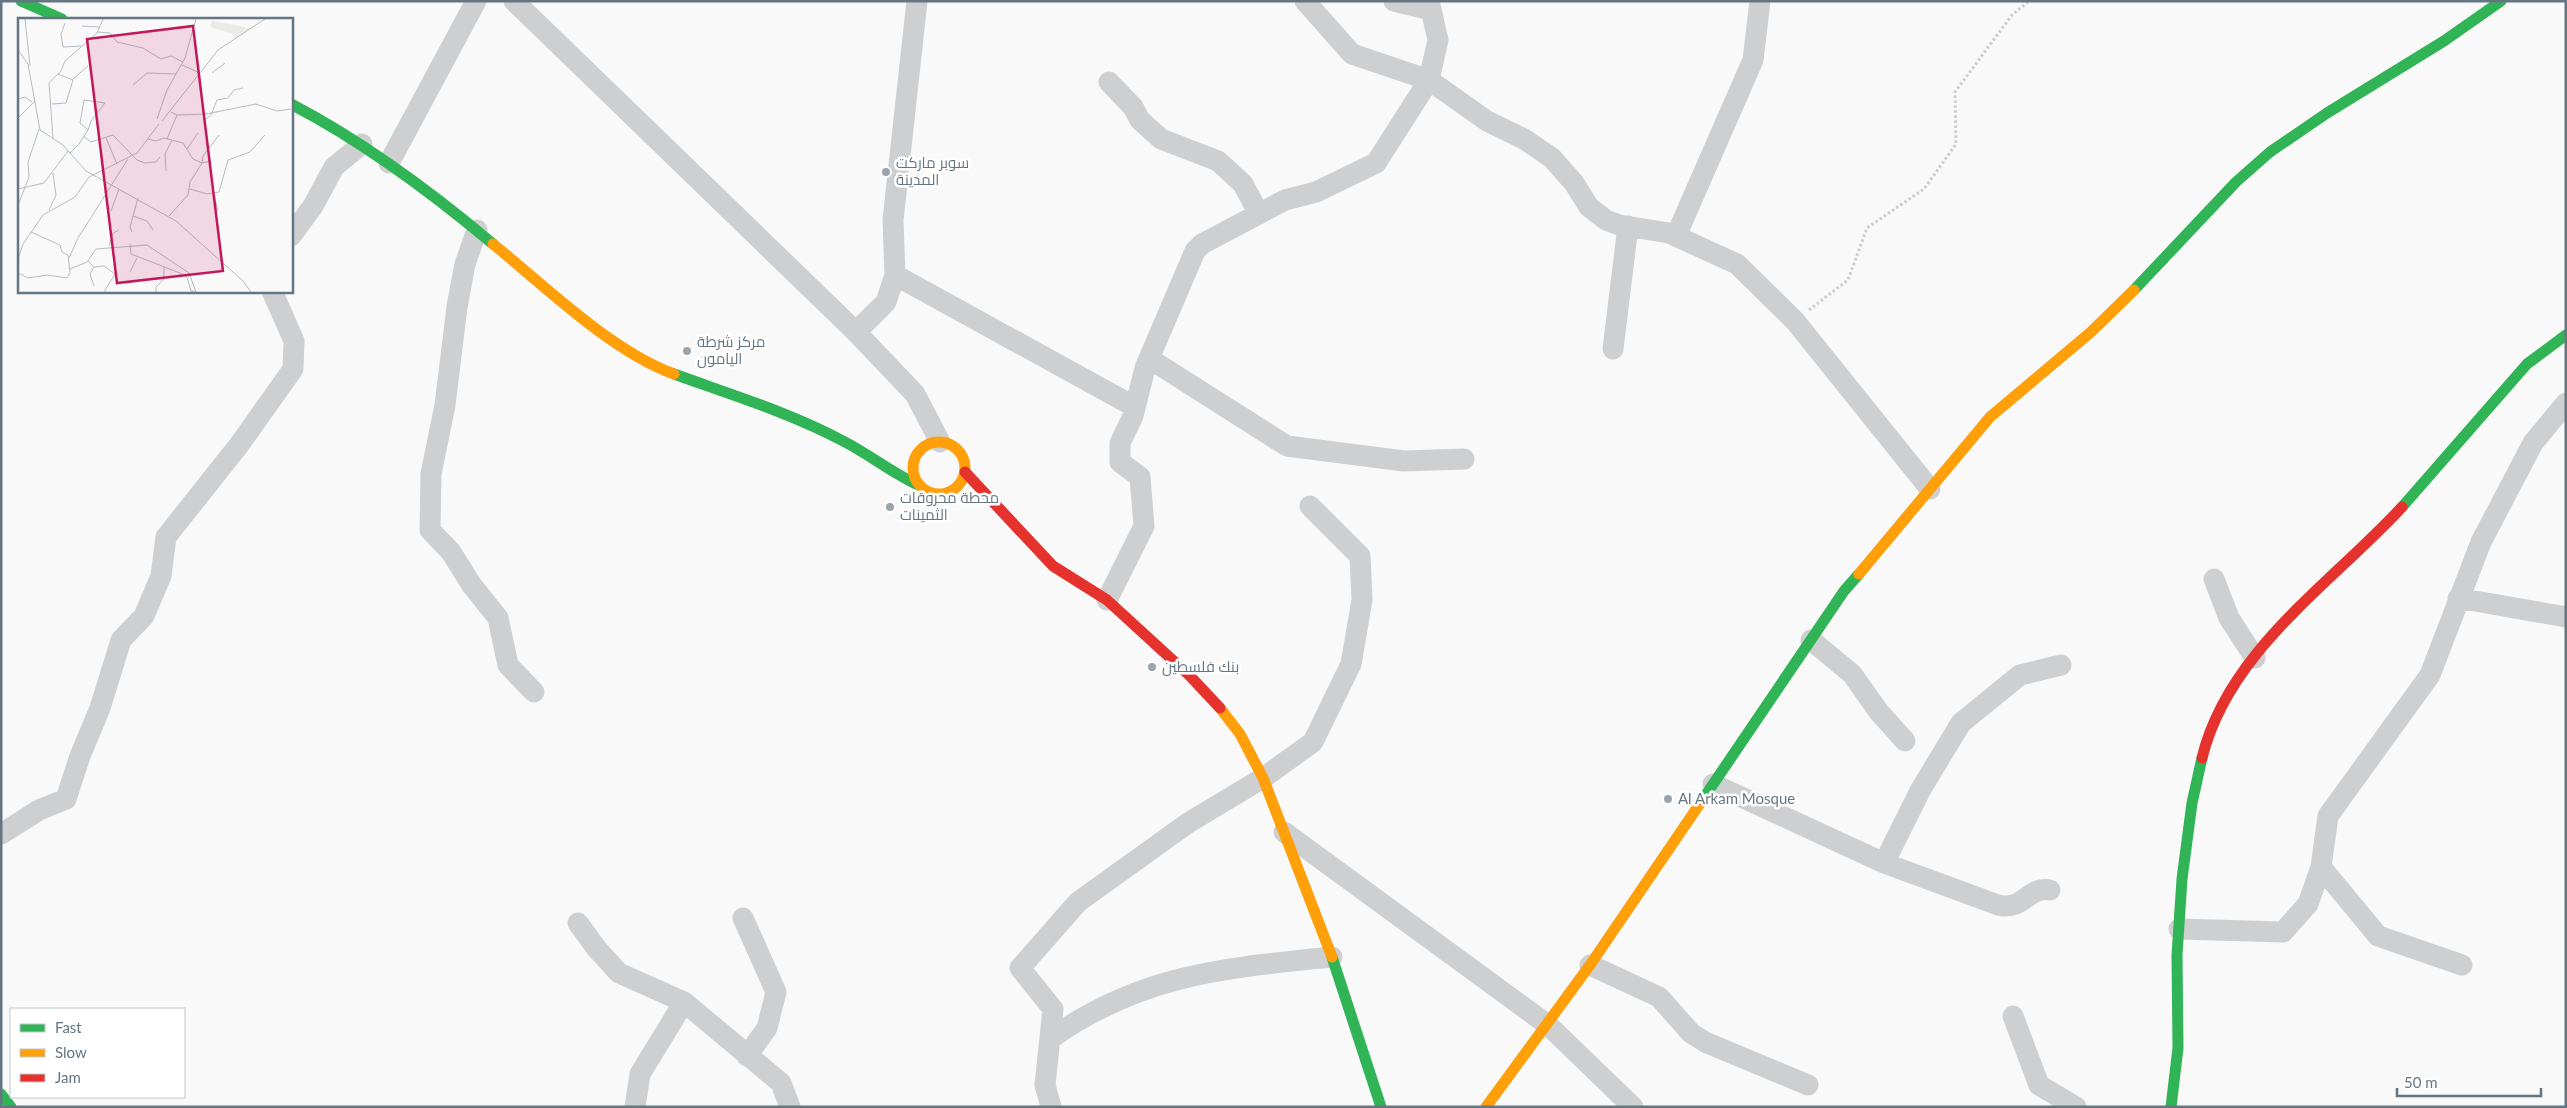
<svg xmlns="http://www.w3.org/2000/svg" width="2567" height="1108" font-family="Lato,Cairo,sans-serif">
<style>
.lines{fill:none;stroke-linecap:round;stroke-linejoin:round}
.path{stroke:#cbcccd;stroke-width:3;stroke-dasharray:2.5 2.5;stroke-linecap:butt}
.street{stroke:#cecfd0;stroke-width:21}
.fast{stroke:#30b455;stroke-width:11}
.slow{stroke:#ff9f0a;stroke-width:11}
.jam{stroke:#e5322d;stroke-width:11}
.poi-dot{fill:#99a4ac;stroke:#fff;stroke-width:2}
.labels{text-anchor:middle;stroke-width:5;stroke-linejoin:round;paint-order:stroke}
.poi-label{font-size:15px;fill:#657683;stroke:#fff;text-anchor:start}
.inset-road{fill:none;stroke:#b5bdc3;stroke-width:1}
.view{fill:#c2185b;fill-opacity:0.15;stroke:#c2185b;stroke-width:2.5}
.inset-edge{fill:none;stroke:#657683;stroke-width:2.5}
</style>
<rect width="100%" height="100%" fill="#f9f9f9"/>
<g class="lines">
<!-- path -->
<path class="path" d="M1809,310L1848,280L1867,228L1924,189L1956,144L1955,92L2012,15L2029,1"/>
<!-- street -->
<path class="street" d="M514,1L856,332L915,394L940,442
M1394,1L1431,10
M1429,1L1438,40L1429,80L1487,121L1524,139L1552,158L1574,183L1589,207L1606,220L1619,225L1669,233L1737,264L1795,321L1930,489
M1109,82L1133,107L1140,120L1161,139L1218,161L1243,184L1259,214
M389,163L476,1
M477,230L465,264L457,307L445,405L431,474L430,530L451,552L471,584L498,618L508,665L534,692
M291,236L313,206L334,167L362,144
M1676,236L1753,60L1760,1
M895,275L1135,407
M856,332L886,302L895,275L893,220L917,1
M1613,349L1628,226
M1150,359L1287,446L1404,461L1464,459
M2214,579L2229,618L2255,658
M2458,598L2566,617
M1107,600L1144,526L1140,477L1120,462V443L1133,416L1145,368L1195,251L1202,244L1285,200L1316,192L1376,163L1429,80L1352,54L1305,1
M1811,640L1852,674L1879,712L1905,741
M1713,784L1884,863L1998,905C2025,911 2027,886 2050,890
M1284,832L1548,1025L1633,1107
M1,834L39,810L66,799L80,756L100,708L121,640L144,616L161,576L166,537L239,445L293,369L294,341L272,291
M1884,863L1921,789L1961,723L2020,675L2061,665
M2321,867L2378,936L2462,965
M743,918L776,992L767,1028L747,1056
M578,923L597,949L619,973L684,1002
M2179,929L2283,932L2308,904L2321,867L2328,816L2430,675L2481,542L2533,443L2566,403
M1590,965L1659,997L1691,1033L1705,1042L1808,1085
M2013,1016L2039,1085L2076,1107
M1050,1039C1141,974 1225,968 1332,957
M635,1107L640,1074L684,1002L781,1083L790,1107
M1051,1107L1045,1085L1053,1009L1020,968L1078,902L1188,823L1263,778L1313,742L1351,664L1362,600L1360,556L1310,506"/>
<!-- fast -->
<path class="fast" d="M21,1L62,19
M291,104C364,142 430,191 493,244
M2134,290L2236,182L2270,152L2327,113L2444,41L2501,1
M674,374C732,395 791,413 845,442C870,455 892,473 918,485
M2402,507L2527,364L2566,335
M1701,802L1844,591L1859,574
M1332,957L1381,1107
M1,1094L11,1107
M2171,1107L2178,1048L2177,955L2182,879L2192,803L2202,758"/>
<!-- slow -->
<path class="slow" d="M493,244C546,287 611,351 674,374
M913 468a26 26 0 1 1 52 0a26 26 0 1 1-52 0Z
M1859,574L1990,417L2091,332L2134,290
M1220,708L1240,734L1263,778L1332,957
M1486,1107L1590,965L1701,802"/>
<!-- jam -->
<path class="jam" d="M965,472L1053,566L1107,600L1190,676L1220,708
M2202,758C2228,651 2331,584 2402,507"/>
</g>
<!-- markers -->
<g class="poi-dot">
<circle cx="886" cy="172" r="5"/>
<circle cx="687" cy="351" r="5"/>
<circle cx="890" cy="507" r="5"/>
<circle cx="1152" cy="667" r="5"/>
<circle cx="1668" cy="799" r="5"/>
</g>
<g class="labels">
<!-- poi labels -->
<g class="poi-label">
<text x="896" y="168">سوبر ماركت<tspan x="896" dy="17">المدينة</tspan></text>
<text x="697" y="347">مركز شرطة<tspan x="697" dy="17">اليامون</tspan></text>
<text x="900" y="503">محطة محروقات<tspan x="900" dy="17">الثمينات</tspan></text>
<text x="1162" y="672">بنك فلسطين</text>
<text x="1678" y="804">Al Arkam Mosque</text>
</g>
</g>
<!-- overview -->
<g transform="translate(18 18)">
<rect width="275" height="275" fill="#f9f9f9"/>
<path d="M194,3L217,7L233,11L217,20L215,16L192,9Z" fill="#e8ebe6"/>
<path class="inset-road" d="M7,1L12,48M47,5L43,16L45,29L64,28M64,8L81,9M80,14L92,15L99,24L125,30L143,41L153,38L165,44M0,32L10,46L22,112L45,127L68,153L158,203L225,263L233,274M164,47L182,55M194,55L207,45M55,61L70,48M115,67L129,55L158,56M0,81L7,79L14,84M34,86L48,85L55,62L40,56M153,94L159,97L188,96L238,86L259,93L273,91M0,100L17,83M139,101L149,72L167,40L178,1M187,102L193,97L199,82L210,80L216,72L225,70M144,103L200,32L247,1M65,118L73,124L95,117L119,142L127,145L138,144L142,139M35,120L31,65L43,53L47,43L79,15L85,1M88,120L99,146M130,121L138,123L146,120L165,125L175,141L184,145L185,138L201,117M149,121L159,97M169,131L180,115M52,135L61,126L70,112L73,103L87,85L66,82L62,105L70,112M148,153L147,136L154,122M0,171L26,165L50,133M172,171L189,176L201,174L210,142L232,134L247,117M196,176L200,193M0,187L11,159L10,144L21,111M31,192L38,177L35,155M93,193L101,171M115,198L129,203L135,212M151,198L170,177L172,164L184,145L193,143M114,214L112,209L120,180M112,226L113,236L162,255L169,259L173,273H177M91,228L95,215L101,212M51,240L60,220L110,141M0,241L5,226L25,197L57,179L71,159L119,135L141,106M70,243L76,249L86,248L97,256M52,251L69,244L78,231L129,227L171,255L178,274M112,254L119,240M0,255L10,260L29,257L49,260L52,255L50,237L44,234L42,227L13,214M76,268L72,256L76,249M86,274L97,256M138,274V269L146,261V249"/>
<path class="view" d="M175,8L205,253L99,265L69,21Z"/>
<rect width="275" height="275" class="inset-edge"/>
</g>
<!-- border -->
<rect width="2567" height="1108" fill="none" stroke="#657683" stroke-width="5"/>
<!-- legend -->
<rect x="10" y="1008" width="175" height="90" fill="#ffffff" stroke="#c1c8cd"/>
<rect x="20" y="1024" width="25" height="8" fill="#30b455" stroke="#c1c8cd"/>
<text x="55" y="1033" font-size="15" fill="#657683">Fast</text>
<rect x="20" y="1049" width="25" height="8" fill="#ff9f0a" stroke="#c1c8cd"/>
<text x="55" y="1058" font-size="15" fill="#657683">Slow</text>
<rect x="20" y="1074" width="25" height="8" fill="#e5322d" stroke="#c1c8cd"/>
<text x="55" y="1083" font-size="15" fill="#657683">Jam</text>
<!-- scale -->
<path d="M2397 1088v8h144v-8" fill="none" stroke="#657683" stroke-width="2.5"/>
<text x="2404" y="1088" font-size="15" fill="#657683" stroke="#ffffff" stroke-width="4" paint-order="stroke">50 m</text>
</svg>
